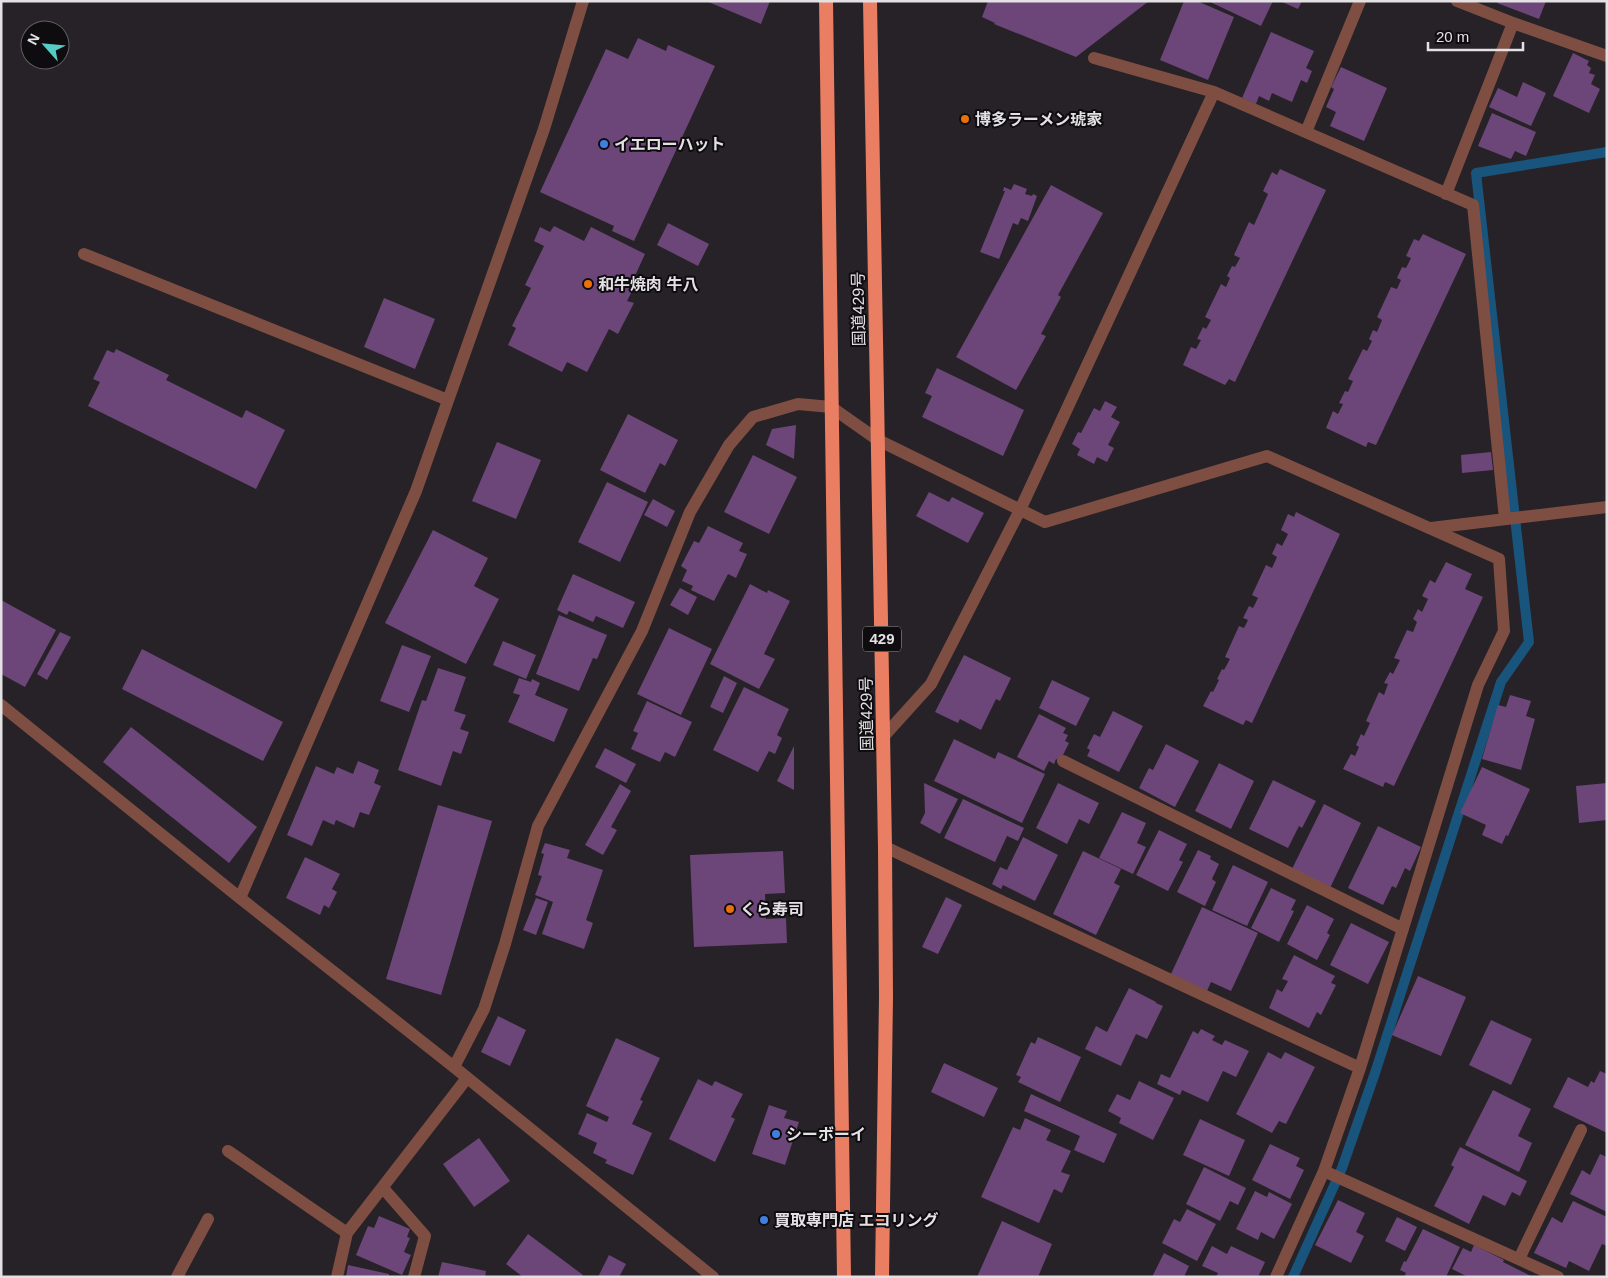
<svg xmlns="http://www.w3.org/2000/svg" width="1608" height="1278" font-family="Arial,'Noto Sans JP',sans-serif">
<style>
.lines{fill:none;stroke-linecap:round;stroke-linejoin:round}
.stream{stroke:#19547d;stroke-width:10}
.building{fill:#6c4678}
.minor{stroke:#7e4e42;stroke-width:12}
.trunk{stroke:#ea7e62;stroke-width:14}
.food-dot{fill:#e8710a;stroke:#0e0c0f;stroke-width:2}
.shop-dot{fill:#3f7fe0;stroke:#0e0c0f;stroke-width:2}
.labels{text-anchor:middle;stroke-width:4;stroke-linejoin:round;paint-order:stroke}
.shield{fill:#0e0c0f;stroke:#a4a1a5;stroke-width:1}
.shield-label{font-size:15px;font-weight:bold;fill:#e4e1e5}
.poi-label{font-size:16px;font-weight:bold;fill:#e4e1e5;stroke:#0e0c0f;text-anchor:start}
.street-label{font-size:16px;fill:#e4e1e5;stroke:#0e0c0f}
</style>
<rect width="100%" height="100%" fill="#262227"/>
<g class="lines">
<!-- stream -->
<path class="stream" d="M1293,1277L1342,1168L1375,1073L1501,682L1529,642L1476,173L1607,152"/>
</g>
<!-- building -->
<path class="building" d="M706,1H770L761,24Z
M988,1H1149L1076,57L994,24L995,23L982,17Z
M1184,1H1197L1234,17L1208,80L1160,60Z
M1208,1H1273L1261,26Z
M1280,1H1302L1298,9Z
M1498,1H1546L1539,19L1497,3Z
M1271,32L1314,51L1306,68L1312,71L1307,83L1301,80L1292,102L1272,93L1269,101L1259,96L1256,104L1242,98Z
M638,38L666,51L668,45L715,66L634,241L612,231L614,226L540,192L606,49L628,59Z
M1573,53L1589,61L1587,65L1591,68L1589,73L1595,75L1591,84L1600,89L1589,113L1553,96Z
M1341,67L1387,88L1364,141L1330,126L1336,112L1326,107L1334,89L1331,87Z
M1523,82L1546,93L1531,126L1489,107L1498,88L1517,97Z
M1492,113L1536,132L1526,156L1515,151L1511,159L1478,146Z
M1280,169L1326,190L1235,382L1229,379L1225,385L1183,365L1191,347L1196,349L1201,340L1197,339L1203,327L1206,329L1211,320L1205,317L1221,284L1226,287L1230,278L1227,276L1232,266L1235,267L1240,258L1234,255L1249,222L1254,225L1268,194L1263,191L1272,172L1277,175Z
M1014,184L1027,189L1025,194L1032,196L1033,194L1037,196L1028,221L1021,218L1018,225L1013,223L999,259L980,252L1005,191H1003L1004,187L1011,190Z
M1051,185L1103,213L1058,295L1061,297L1041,334L1046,336L1016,390L956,357Z
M668,223L709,244L698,266L657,245Z
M554,226L584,241L591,227L645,254L634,278L638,280L627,301L634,303L618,334L609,329L587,372L567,362L562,372L508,345L516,328L512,326L531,288L525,285L544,246L534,241L540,227L550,232Z
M1423,234L1466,254L1376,445L1368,442L1366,447L1326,428L1333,411L1338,414L1343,404L1339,403L1345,391L1348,392L1353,381L1348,379L1363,349L1367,351L1372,341L1369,339L1373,330L1377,332L1382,320L1377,317L1391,287L1397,289L1401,280L1397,278L1402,267L1406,268L1411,258L1406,256L1414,239L1419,241Z
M384,298L435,319L415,369L364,347Z
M116,349L169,375L166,380L242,418L246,410L285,430L256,489L88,406L100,382L93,379L107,350L114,353Z
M937,368L1024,410L1003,456L922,417L932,396L925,393Z
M1105,401L1117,407L1111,417L1120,422L1108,445L1114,448L1107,462L1097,457L1094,464L1077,455L1080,449L1072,444L1078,432L1081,433L1094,408L1100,411Z
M628,414L678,440L665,466L660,463L645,493L600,470Z
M796,425L794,459L766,445L772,429Z
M497,442L541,460L516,519L472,501Z
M1491,452L1493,470L1462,473L1461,455Z
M753,455L797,477L769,534L724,512Z
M607,482L648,502L620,562L578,542Z
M929,492L949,502L952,497L984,513L968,543L916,516Z
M653,499L675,511L667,527L644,515Z
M1296,512L1340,534L1252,723L1246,720L1243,725L1203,706L1211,691L1213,692L1219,680L1217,679L1222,669L1224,670L1230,659L1225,657L1239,626L1244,628L1248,620L1243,618L1249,606L1253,608L1258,598L1252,595L1266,565L1272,568L1277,557L1272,554L1277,543L1282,546L1288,534L1281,530L1288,514L1294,517Z
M708,526L743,543L739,551L747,554L736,578L728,574L714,601L691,590L693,586L682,581L687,570L681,566L694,541L699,543Z
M433,530L488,558L474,586L499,599L466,664L385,623Z
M1446,562L1472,574L1465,589L1483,597L1394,786L1385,782L1383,787L1343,769L1351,754L1355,756L1359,747L1356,745L1361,734L1364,736L1370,723L1366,721L1379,692L1384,695L1388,684L1384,683L1390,672L1393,674L1400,660L1394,658L1407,630L1413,632L1417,622L1413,619L1418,609L1422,612L1428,599L1422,596L1430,580L1435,583Z
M573,574L635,602L623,628L596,616L593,622L569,611L567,615L557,610Z
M750,584L767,593L768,590L790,601L764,654L775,659L759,689L710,664Z
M680,588L697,597L688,615L670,605Z
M1,600L56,630L25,687L1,674Z
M559,615L607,635L597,659L593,658L579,691L536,674Z
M669,628L712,649L681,715L637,694Z
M60,632L71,637L47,680L37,674Z
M503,641L536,655L526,679L493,665Z
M402,645L431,656L409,712L380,701Z
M142,649L283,722L263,761L122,689Z
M964,655L1011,678L1000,701L996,699L981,730L960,719L958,723L935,712Z
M438,668L466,677L454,711L466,715L460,729L469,732L461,754L453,751L441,786L398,770L422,700L426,701Z
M724,676L737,683L723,713L710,707Z
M519,678L531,682L532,679L540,683L535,695L568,709L554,742L508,722L520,695L513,693Z
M1052,680L1090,698L1076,726L1039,708Z
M744,687L789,709L777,735L782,738L775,754L769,751L758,772L713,750Z
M1510,695L1531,701L1526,716L1535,719L1521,770L1482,759L1498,705L1506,707Z
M647,701L692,722L675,757L665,752L660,762L631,749L638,733L633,731Z
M1113,711L1143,726L1119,772L1087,756L1090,750L1087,748L1094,734L1100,737Z
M1039,714L1066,728L1063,733L1068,735L1065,741L1069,743L1060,761L1056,759L1054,764L1049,761L1044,771L1017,757Z
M131,727L257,827L229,863L103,762Z
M954,739L995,759L998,752L1045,774L1022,823L934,781Z
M1166,744L1199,761L1175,807L1139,788L1149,768L1153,770Z
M794,746V790L777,781Z
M605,748L636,764L626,783L595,767Z
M358,761L379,770L374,783L381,786L369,815L360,812L354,828L336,820L334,825L323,820L312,846L287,835L316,766L334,774L337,767L353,774Z
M1219,763L1254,781L1231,829L1195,811Z
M1482,767L1530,789L1508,836L1506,835L1502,844L1482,835L1486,825L1460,813Z
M1273,780L1316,801L1302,828L1299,826L1288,848L1249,829Z
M924,783L958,799L940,834L920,823L925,813Z
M1058,783L1099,803L1089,824L1079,819L1067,844L1036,828Z
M1607,783V820L1579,823L1576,786Z
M620,784L631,791L611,827L617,830L603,855L585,845Z
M963,799L1024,828L1018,841L1007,836L995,862L944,838Z
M1324,804L1361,823L1330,888L1292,869Z
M438,805L492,821L441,995L386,979Z
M1122,812L1146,823L1137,843L1146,847L1133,874L1099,858Z
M1378,826L1421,847L1410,871L1405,868L1396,888L1392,886L1383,905L1348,888Z
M1159,830L1187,844L1179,860L1183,862L1168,891L1136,875Z
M1023,837L1058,855L1035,901L1003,885L1001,889L992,884L1000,867L1007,870Z
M545,843L570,850L567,858L603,870L586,920L593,923L584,949L542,934L553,902L535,895L542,876L538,875L544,854L541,853Z
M1198,850L1211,856L1210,859L1219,864L1212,879L1216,882L1205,906L1177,892Z
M783,851L785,893L765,894L766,919L786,918L787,943L694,947L690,855Z
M1083,851L1121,869L1114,883L1120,886L1096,935L1053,914Z
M305,857L340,874L332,889L337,892L329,908L324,905L320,915L286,898Z
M1233,865L1268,882L1247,926L1212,910Z
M1271,888L1296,900L1291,910L1294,911L1279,942L1251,928Z
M946,897L962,905L938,954L922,947Z
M536,898L548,902L536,935L523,930Z
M1307,905L1334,919L1327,933L1330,935L1317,960L1287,944Z
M1202,907L1258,933L1231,991L1211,982L1207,991L1171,974Z
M1351,923L1389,942L1368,984L1330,965Z
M1294,955L1335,976L1331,983L1336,985L1321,1015L1317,1012L1309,1028L1269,1008L1277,989L1282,992L1288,981L1282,979Z
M1418,976L1466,997L1441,1056L1392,1035Z
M1129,988L1156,1002V1003L1163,1006L1147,1039L1136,1034L1121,1066L1085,1049L1096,1026L1107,1032Z
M498,1016L526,1030L510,1066L481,1052Z
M1491,1020L1532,1039L1511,1085L1469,1065Z
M1201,1029L1215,1036L1212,1040L1222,1045L1225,1040L1249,1051L1236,1077L1223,1071L1208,1102L1182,1090L1180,1095L1157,1084L1161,1074L1170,1078L1193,1031L1198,1034Z
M1038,1037L1081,1057L1060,1102L1018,1082L1021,1077L1016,1075L1031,1042L1035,1044Z
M616,1038L660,1058L640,1100L643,1101L632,1124L652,1133L633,1175L605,1163L607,1160L593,1153L597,1143L578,1134L587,1113L607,1122L609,1117L586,1106Z
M1268,1052L1281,1059L1285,1052L1315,1067L1286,1124L1279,1121L1272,1133L1236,1114Z
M944,1063L998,1088L984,1117L931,1092Z
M1600,1071L1607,1074V1133L1553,1107L1568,1077L1588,1087L1591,1081L1594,1083Z
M698,1079L712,1086L715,1081L743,1094L731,1117L735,1119L715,1162L669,1139Z
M1139,1081L1174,1098L1153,1140L1119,1123L1121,1118L1108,1111L1117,1094L1130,1100Z
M1493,1090L1531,1109L1518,1136L1532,1143L1519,1172L1465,1145Z
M1031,1094L1117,1134L1104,1163L1074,1150L1080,1136L1024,1111Z
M769,1105L787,1111L784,1118L799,1122L785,1165L752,1154Z
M1025,1118L1051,1130L1046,1140L1071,1151L1061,1172L1070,1175L1062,1193L1054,1189L1039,1223L981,1197L1013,1127L1020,1130Z
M1200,1119L1245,1140L1229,1176L1183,1155Z
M479,1138L510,1181L474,1207L443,1164Z
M1270,1144L1300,1158L1296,1166L1304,1170L1290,1199L1252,1180Z
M1460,1147L1527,1181L1520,1196L1512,1192L1505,1206L1483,1195L1469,1224L1434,1206L1454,1167L1451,1165Z
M1600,1154L1607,1157V1212L1570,1194L1582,1170L1590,1175Z
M1204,1167L1246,1188L1238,1205L1230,1201L1220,1221L1186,1204Z
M1255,1191L1267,1197L1269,1192L1292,1204L1274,1239L1261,1232L1258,1240L1236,1229Z
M1338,1200L1365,1213L1356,1232L1364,1236L1351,1263L1315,1245Z
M1573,1201L1607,1217V1246L1602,1244L1589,1271L1569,1261L1566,1268L1534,1253L1552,1217L1562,1223Z
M1187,1209L1216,1224L1197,1261L1162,1243L1174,1219L1180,1222Z
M379,1216L410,1229L407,1237L410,1238L404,1252L411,1255L402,1275L356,1255L368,1226L374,1228Z
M1397,1217L1417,1227L1405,1251L1385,1241Z
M1002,1221L1052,1244L1038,1277H977Z
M1423,1229L1460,1247L1446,1277H1404L1406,1273L1400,1270L1404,1261L1406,1262Z
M528,1234L583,1275L581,1277H523L506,1264Z
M1474,1245L1504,1260L1503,1262L1533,1277H1468L1452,1269L1463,1248L1471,1252Z
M1212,1246L1227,1254L1231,1246L1265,1262L1258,1277H1216L1218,1273L1202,1266Z
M1164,1253L1189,1266L1184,1277H1152Z
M609,1255L626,1264L619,1277H598Z
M442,1262L486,1271L485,1277H438Z
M348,1265L389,1274V1277H346Z"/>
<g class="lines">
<!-- minor -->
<path class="minor" d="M1457,1L1513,23L1607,56
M1094,58L1214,92L1473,205L1505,519
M1306,132L1360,1
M1446,194L1513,23
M84,254L448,400
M1431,528L1607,507
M1,705L240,898L454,1067L713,1277
M884,736L931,684L1020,510L1214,92
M1063,761L1403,929
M885,847L1360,1068
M240,898L416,491L544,129L583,1
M454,1067L484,1009L505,944L538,826L642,631L690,512L729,445L753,417L798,404L831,407L878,440L1045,522L1267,456L1499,559L1504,631L1478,685L1360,1068L1324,1171L1276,1277
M228,1151L347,1233
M1324,1171L1558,1277
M383,1188L425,1236L414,1277
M1519,1259L1581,1130
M177,1277L208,1219
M337,1277L347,1233L467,1078"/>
<!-- trunk -->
<path class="trunk" d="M826,1L844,1277
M870,1L885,847L886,997L882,1277"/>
</g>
<!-- markers -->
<g class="food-dot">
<circle cx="965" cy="119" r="5"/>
<circle cx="588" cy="284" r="5"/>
<circle cx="730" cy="909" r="5"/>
</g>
<g class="shop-dot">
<circle cx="604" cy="144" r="5"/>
<circle cx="776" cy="1134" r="5"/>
<circle cx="764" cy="1220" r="5"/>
</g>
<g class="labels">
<!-- shield labels -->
<rect class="shield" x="863" y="626.5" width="38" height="25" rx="4"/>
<g class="shield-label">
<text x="882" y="644">429</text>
</g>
<!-- poi labels -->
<g class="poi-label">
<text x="975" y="125">博多ラーメン琥家</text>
<text x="614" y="150">イエローハット</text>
<text x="598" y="290">和牛焼肉 牛八</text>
<text x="740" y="915">くら寿司</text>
<text x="786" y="1140">シーボーイ</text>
<text x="774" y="1226">買取専門店 エコリング</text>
</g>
<!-- street labels -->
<g class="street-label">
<text transform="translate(858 309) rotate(-91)" y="6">国道429号</text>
<text transform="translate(866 714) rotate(-91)" y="6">国道429号</text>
</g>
</g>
<!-- border -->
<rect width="1608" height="1278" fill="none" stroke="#e4e1e5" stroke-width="5"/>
<!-- north arrow -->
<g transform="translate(45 45) rotate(297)"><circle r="24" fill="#0e0c0f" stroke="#646165"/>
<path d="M0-4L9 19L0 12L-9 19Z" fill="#55cdc6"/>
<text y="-8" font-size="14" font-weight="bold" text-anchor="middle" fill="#e4e1e5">N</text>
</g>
<!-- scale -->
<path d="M1428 42v8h95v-8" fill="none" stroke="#e4e1e5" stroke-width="2.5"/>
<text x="1436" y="42" font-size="15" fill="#e4e1e5" stroke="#0e0c0f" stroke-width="4" paint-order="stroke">20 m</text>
</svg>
